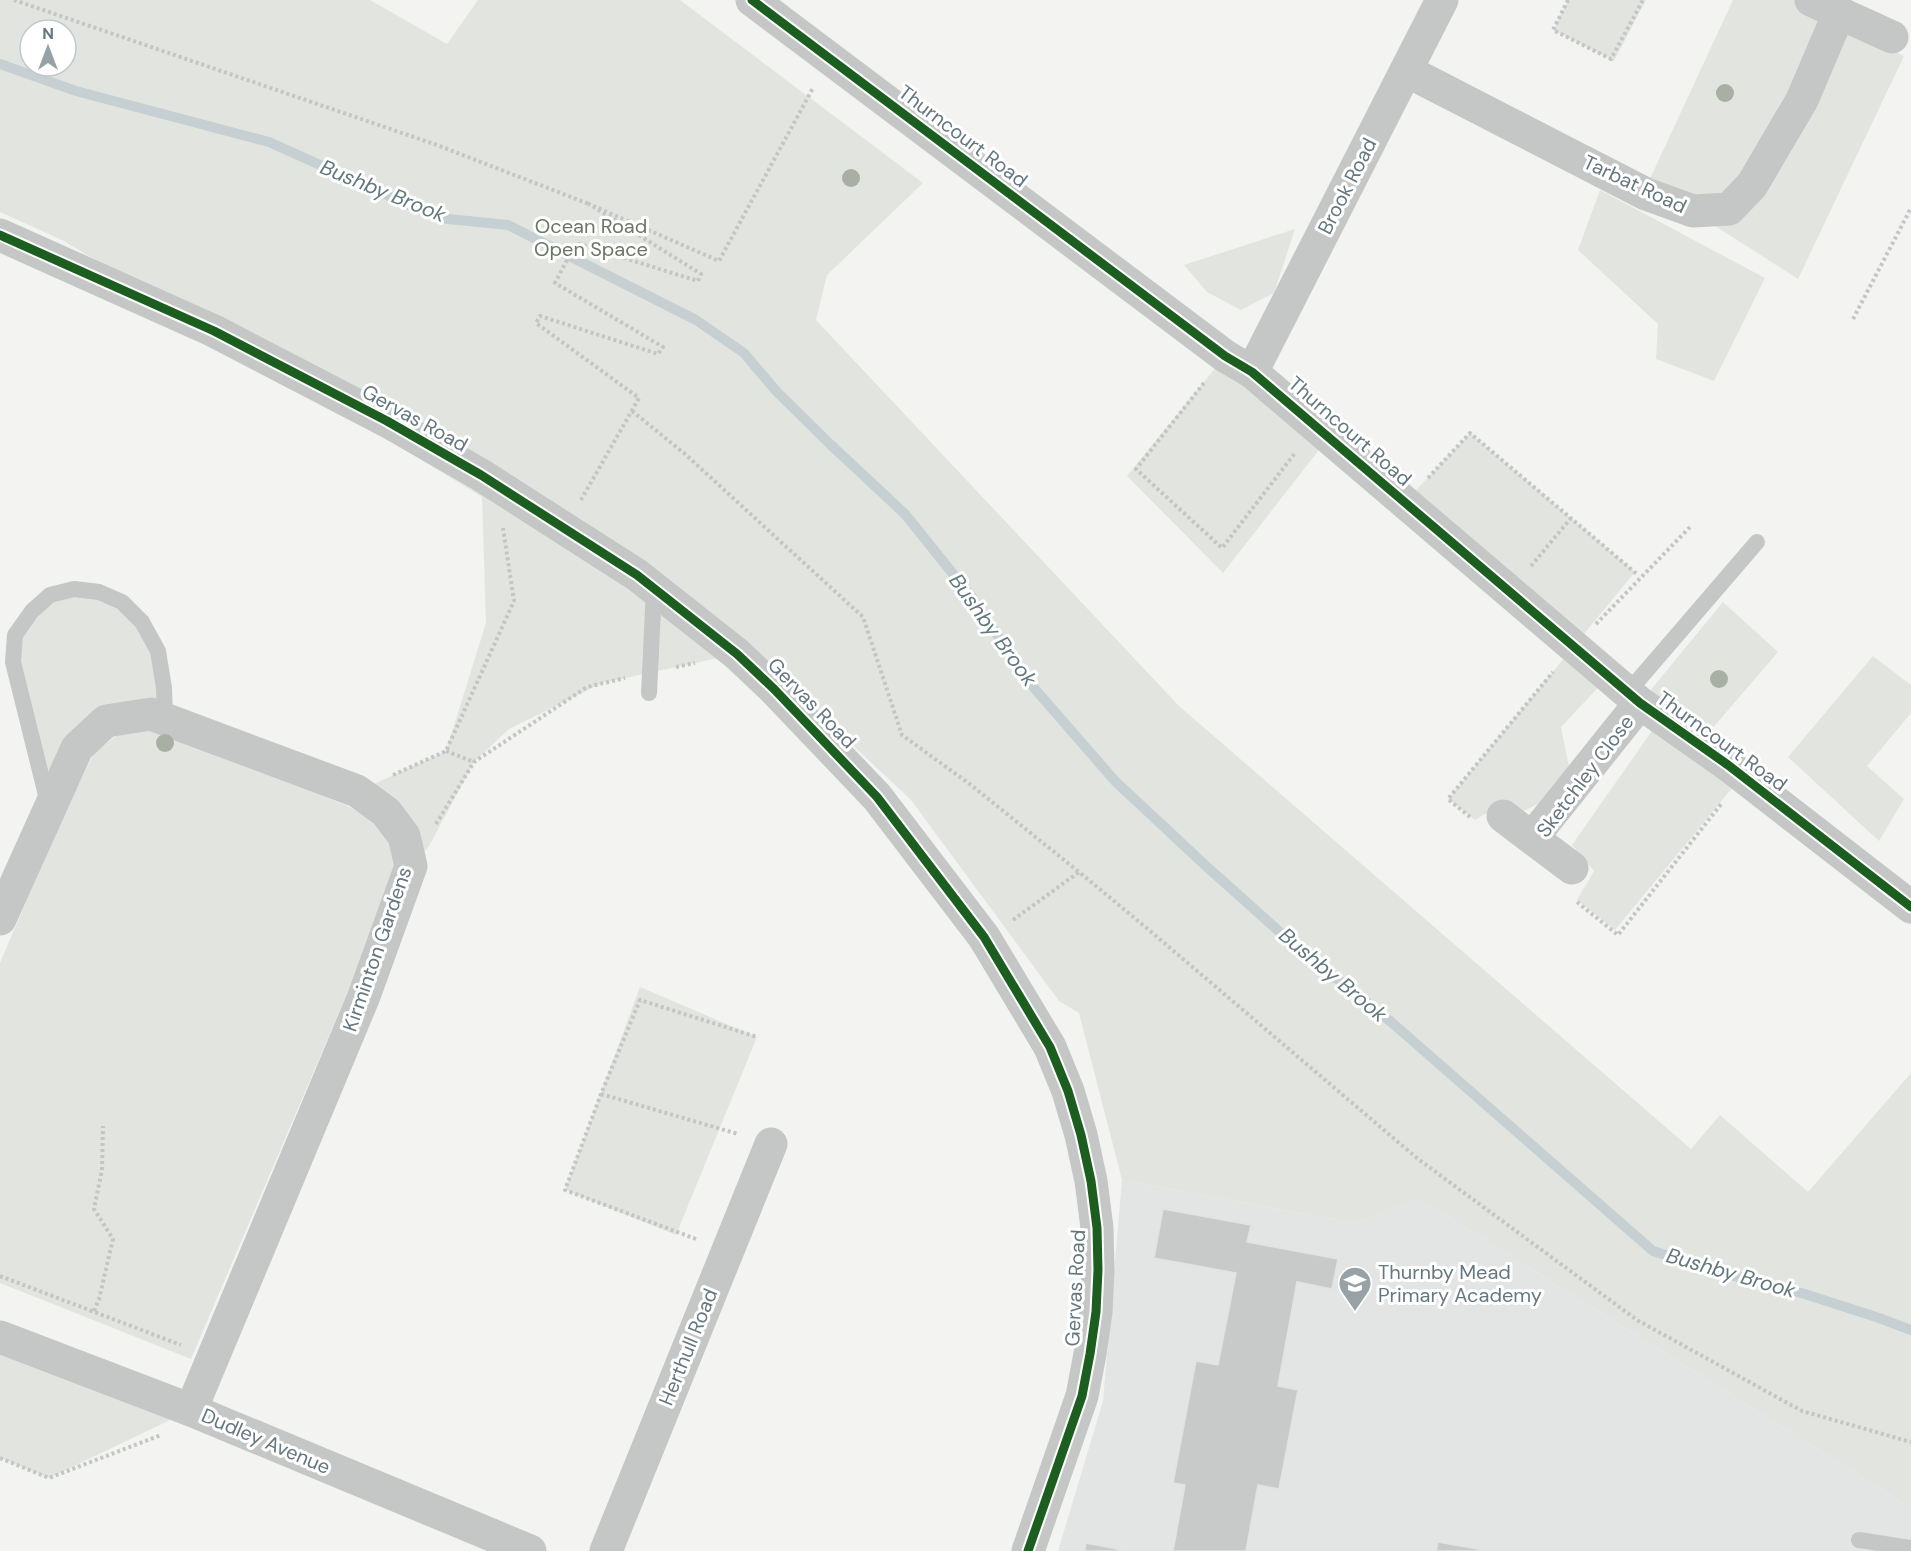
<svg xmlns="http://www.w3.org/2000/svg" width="1911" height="1551" font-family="'DM Sans',sans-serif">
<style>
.built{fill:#e3e4e4}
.green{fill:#e2e5df;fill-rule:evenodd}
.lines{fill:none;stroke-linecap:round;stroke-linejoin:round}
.stream{stroke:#c6cfd1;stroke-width:10}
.building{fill:#c8caca;stroke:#e2e2e1;stroke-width:1.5}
.path{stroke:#c3c5c6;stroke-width:4;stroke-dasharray:3 3;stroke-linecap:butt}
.lane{stroke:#c5c7c7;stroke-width:16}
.street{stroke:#c5c7c7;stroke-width:33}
.cycleway-casing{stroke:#fff;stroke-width:13}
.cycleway{stroke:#1b5e20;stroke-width:9}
.tree{fill:#a8afa3}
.labels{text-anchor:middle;stroke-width:6;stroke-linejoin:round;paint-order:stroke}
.street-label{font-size:20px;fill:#65777f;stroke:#fff}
.park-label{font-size:20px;fill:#6a7763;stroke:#fff}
.poi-label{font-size:20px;fill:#65777f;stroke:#fff;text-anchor:start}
.water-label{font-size:21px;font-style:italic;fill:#61787d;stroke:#fff}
</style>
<rect width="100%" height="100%" fill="#f3f3f1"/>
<!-- built -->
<path class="built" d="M1122,1180L1354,1223L1420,1199L1911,1508V1551H1058L1103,1401Z"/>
<!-- green -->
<path class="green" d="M0,0H370L447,44L478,0H680L923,183L827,275L816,320L1179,706L1691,1149L1720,1115L1808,1192L1911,1073V1508L1420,1199L1354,1223L1122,1180L1079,1013L1059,1001L911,800L745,644L737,654L602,683L509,729L474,762L429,846L411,866L363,789L446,751L486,623L482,497L64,241L0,212ZM30,30H66V66H30Z
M1568,0H1646L1614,61L1553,30Z
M1733,0H1803L1904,56L1798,279L1648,183Z
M1600,190L1765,278L1714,381L1656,359L1658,324L1578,250Z
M1295,229L1274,293L1241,310L1207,292L1184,265Z
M1225,356L1329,437L1223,573L1127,476Z
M1470,433L1635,572L1574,646L1609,676L1561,727L1573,787L1517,814L1495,808L1475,820L1448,799L1574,646L1405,502Z
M74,589L126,606L158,651L165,713L106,721L50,808L14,647L32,611Z
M1723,602L1778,652L1699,744L1742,776L1615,930L1577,900L1594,871L1572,845L1661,718L1640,703Z
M1873,656L1911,685V713L1867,766L1904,799L1879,841L1788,757Z
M146,723L345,805L381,823L393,845L398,874L191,1359L0,1283V963L60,822L93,755L117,735Z
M640,987L757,1037L676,1235L565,1190Z
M0,1337L191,1410L49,1478L0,1458Z"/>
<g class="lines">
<!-- stream -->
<path class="stream" d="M0,64L76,91L269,142L438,218L508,225L696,320L744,353L777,392L831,445L905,514L974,600L1028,681L1115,781L1206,866L1291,942L1390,1021L1653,1251L1722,1273L1805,1294L1879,1318L1911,1330"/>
</g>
<!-- building -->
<path class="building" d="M1163,1209L1251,1225L1247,1242L1338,1259L1332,1289L1297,1282L1278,1386L1298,1390L1279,1489L1258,1485L1246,1551H1173L1185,1485L1173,1483L1196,1361L1218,1365L1236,1273L1154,1258Z
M1438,1542L1489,1551H1436Z
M1086,1543L1127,1551H1085Z"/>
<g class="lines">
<!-- path -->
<path class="path" d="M14,0L437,145L589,204
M1568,0L1553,30L1611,59L1643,0
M1853,319L1911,208
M1204,383L1136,469L1222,548L1295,453
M632,411L685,454L863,617L902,735L971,785L1079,872
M1428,478L1470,433L1638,575
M581,500L639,398L536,323L540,316L658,354L663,347L555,283L576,243L698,281L701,274L589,204L719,261L813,88
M1531,566L1571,518
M1596,624L1691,526
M676,667L695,663
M446,751L474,762
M393,775L446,751L514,601L503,528
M1470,817L1448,799L1553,672
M436,824L474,762L587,687L625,678
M1577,902L1618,935L1722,803
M1013,920L1079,872L1149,930L1418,1159L1637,1320L1802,1411L1911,1442
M601,1094L738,1134
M696,1239L565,1190L601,1094L640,1000L757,1037
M0,1276L181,1345
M94,1311L99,1299L113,1239L94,1209L102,1170L103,1126
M0,1458L49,1478L161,1435"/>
<!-- lane -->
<path class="lane" d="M1628,692L1757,542
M649,693L654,589
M48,803L13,662L15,635L32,611L50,595L74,589L99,592L122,602L142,622L158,651L164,688L165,719
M1859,1540L1911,1548"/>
<!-- street -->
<path class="street" d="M752,0L1225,356L1252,372L1640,703L1728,765L1911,907
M1811,0L1892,37
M1407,71L1646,194L1693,211L1729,209L1752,185L1802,100L1839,13
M0,235L214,331L387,421L481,475L637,575L737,654L774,689L877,797L984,937L1050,1047L1068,1091L1081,1135L1091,1181L1097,1228L1098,1270L1096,1312L1090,1354L1082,1396L1028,1551
M1252,372L1442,0
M1503,816L1532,838
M1572,868L1532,838L1640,703
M0,919L77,748L106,721L151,714L357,791L386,812L404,836L411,866L364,996L191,1410
M0,1337L191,1410L530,1551
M606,1551L771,1144"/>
<defs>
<path id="cycleway" d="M752,0L1225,356L1252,372L1640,703L1728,765L1911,907
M0,235L214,331L387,421L481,475L637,575L737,654L774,689L877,797L984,937L1050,1047L1068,1091L1081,1135L1091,1181L1097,1228L1098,1270L1096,1312L1090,1354L1082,1396L1028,1551"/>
</defs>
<!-- cycleway casing -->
<use href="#cycleway" class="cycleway-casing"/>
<!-- cycleway -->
<use href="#cycleway" class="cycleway"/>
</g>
<!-- trees -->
<g class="tree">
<circle cx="1725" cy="93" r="9"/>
<circle cx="851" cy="178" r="9"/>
<circle cx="1719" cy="679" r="9"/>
<circle cx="165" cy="743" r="9"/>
</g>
<!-- icons -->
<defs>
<symbol id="school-pin" viewBox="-11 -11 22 30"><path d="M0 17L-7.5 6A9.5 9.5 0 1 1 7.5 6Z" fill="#97a2a7" stroke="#fff"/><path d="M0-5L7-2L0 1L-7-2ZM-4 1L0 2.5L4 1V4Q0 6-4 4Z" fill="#fff"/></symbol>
</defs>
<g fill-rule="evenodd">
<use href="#school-pin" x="1336" y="1264" width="38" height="52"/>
</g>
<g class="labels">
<!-- street labels -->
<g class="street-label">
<text transform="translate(963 136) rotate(37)" y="7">Thurncourt Road</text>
<text transform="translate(1635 184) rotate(25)" y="7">Tarbat Road</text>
<text transform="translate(1347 186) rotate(-63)" y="7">Brook Road</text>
<text transform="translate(415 418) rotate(29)" y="7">Gervas Road</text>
<text transform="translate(1350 431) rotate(41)" y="7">Thurncourt Road</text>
<text transform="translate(812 703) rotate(46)" y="7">Gervas Road</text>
<text transform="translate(1722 741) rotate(36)" y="7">Thurncourt Road</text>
<text transform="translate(1585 776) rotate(-53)" y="7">Sketchley Close</text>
<text transform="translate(377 949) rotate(-71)" y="7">Kirminton Gardens</text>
<text transform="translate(1075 1288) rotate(-87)" y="7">Gervas Road</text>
<text transform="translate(688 1347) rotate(-68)" y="7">Herthull Road</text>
<text transform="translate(266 1441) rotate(23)" y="7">Dudley Avenue</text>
</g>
<!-- park labels -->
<g class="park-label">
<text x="591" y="233">Ocean Road<tspan x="591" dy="23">Open Space</tspan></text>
</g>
<!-- poi labels -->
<g class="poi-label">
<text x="1378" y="1279">Thurnby Mead<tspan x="1378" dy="23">Primary Academy</tspan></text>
</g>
<!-- water labels -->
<g class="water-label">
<text transform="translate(383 191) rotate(22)" y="7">Bushby Brook</text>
<text transform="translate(993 630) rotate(54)" y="7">Bushby Brook</text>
<text transform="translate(1333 975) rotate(40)" y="7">Bushby Brook</text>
<text transform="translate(1731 1273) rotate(16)" y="7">Bushby Brook</text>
</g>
</g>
<!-- north arrow -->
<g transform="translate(48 48)"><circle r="28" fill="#ffffff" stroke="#c1c9cc" stroke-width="1.5"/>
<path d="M0-4.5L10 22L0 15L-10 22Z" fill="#97a2a7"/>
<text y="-9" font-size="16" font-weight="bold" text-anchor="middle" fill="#65777f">N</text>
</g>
</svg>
